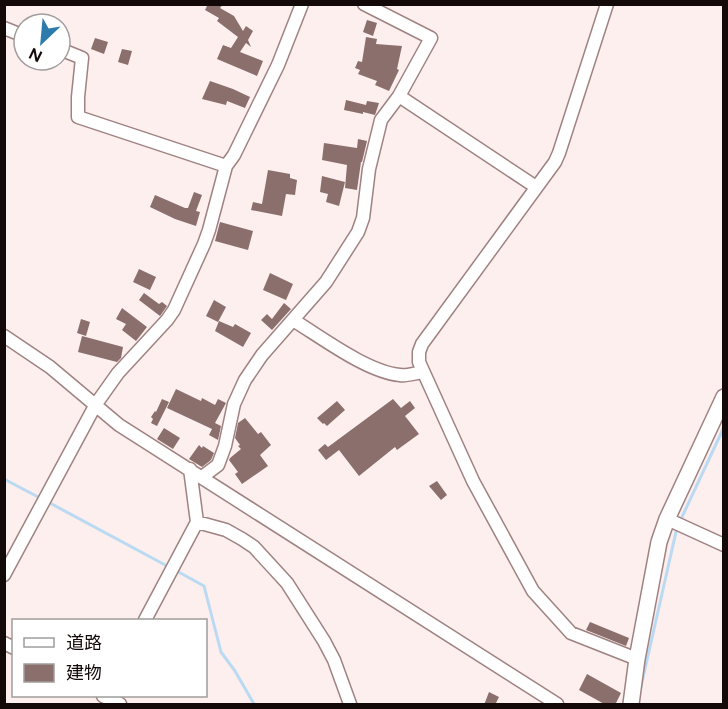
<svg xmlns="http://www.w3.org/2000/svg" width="728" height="709" font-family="Figtree,'Noto Sans JP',sans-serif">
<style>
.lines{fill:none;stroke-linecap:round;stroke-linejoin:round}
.stream{stroke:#badaf3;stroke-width:3}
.building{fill:#8b6f6d}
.minor-casing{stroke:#9f8281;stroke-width:15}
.tertiary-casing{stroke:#9f8281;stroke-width:18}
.minor{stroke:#fff;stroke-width:12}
.tertiary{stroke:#fff;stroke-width:15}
</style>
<rect width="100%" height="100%" fill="#fcefee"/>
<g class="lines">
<!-- stream -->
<path class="stream" d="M4,479L42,499
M48,502L169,567
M682,517L724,427
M175,570L204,586L221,652L235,671L254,704
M640,691L676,532"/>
</g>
<!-- building -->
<path class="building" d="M208,4H223L220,8L234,16L243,31L246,26L253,31L248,40L251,47L246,43L240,52L263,61L257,76L217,59L223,45L231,48L238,37L217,21L219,18L205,10Z
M367,20L377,23L373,36L363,32Z
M366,37L377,39L376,44L402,46L397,69L399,70L389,91L375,85L377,81L358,74L360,70L355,68L358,61L362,62Z
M95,38L108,42L104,54L91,49Z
M122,49L132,51L128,65L118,62Z
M210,81L233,89L250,97L245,108L227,101L226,105L202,99Z
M346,100L366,105L367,101L379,103L375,115L363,112V114L344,110Z
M358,139L367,141L362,162H361L357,190L345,188L347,165L322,160L324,143L357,148Z
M268,170L290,174V178L297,180L295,195L286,194L282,216L251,210L253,202L262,204Z
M322,176L345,182L339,206L326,202L328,194L320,192Z
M194,192L202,195L196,211L200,212L196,226L175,219L150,207L155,195L185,208H188Z
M220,222L253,231L248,250L215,241Z
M139,269L156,277L150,290L133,282Z
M270,273L293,284L286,300L263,290Z
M144,293L159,304L162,302L167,306L160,316L139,300Z
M214,300L226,307L218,322L206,316Z
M284,303L291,309L272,330L261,320L267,314L272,319Z
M122,308L147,327L136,341L122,330L126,324L116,319Z
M81,319L90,322L86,336L77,333Z
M219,321L233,327L235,324L251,333L243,347L215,331Z
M82,336L123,347L121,358L117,362L78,352Z
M176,389L201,401L202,398L215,405L218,399L226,403L215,423L221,426L218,440L209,435L212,429L167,408Z
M162,399L169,402L157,426L151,423L153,419L151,417L155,411L156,412Z
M393,399L401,408L410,401L415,408L405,416L419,434L397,450L395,447L359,476L339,450L326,460L318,450L325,444L328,447Z
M337,401L345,410L327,426L324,423L323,424L317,418Z
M245,418L258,434L261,432L271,445L260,455L268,466L242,484L235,474L238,472L229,460L230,458L241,449L238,446L240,445L235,438L238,423Z
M164,428L180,438L173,449L157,439Z
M199,445L202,448L203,446L214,453L211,460L202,467L189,459Z
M437,481L447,495L441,500L429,486Z
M590,622L629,638L626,646L586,630Z
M587,674L621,693L615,705H606L579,690Z
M489,692L499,697L495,705H484Z"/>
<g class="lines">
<defs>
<path id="minor" d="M607,4L559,153L555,162L422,344L419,352V362L473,481L533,591L571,633L637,659
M4,28L24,36
M60,49L82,58L78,97V117L226,166
M399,96L536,187
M293,320C321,337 367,372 400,375C407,376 415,373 423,372
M4,336L50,367L119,425L557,704
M202,477L218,465L225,446L234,404L245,380L262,355L326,282L358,232L363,218L369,169L381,120L399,96L431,38L364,4
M667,519L724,545
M197,522L226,530L242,539L254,547L287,583L324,641L334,660L350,704
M4,575L96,404L118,373L167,320L174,310L204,244L209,230L226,166L234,155L278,65L302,4
M145,620L197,522L190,469
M4,643L14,648
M103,696L120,704"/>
<path id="tertiary" d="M631,704L637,659L659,542L667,519L724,397"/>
</defs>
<!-- minor casing -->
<use href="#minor" class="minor-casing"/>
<!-- tertiary casing -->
<use href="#tertiary" class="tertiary-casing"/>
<!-- minor -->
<use href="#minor" class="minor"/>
<!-- tertiary -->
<use href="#tertiary" class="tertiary"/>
</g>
<!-- border -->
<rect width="728" height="709" fill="none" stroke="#120908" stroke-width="12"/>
<!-- legend -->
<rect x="12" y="619" width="195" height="78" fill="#ffffff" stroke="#a09d9c" stroke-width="1.5"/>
<rect x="24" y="638" width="30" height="9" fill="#ffffff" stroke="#a09d9c" stroke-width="1.5"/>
<text x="66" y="649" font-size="18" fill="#120908">道路</text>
<rect x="24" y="664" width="30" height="18" fill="#8b6f6d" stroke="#a09d9c" stroke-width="1.5"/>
<text x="66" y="679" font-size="18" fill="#120908">建物</text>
<!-- north arrow -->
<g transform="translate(42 42) rotate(206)"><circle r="28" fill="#ffffff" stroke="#a09d9c" stroke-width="1.5"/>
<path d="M0-4.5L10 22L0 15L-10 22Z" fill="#2d7aad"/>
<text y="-9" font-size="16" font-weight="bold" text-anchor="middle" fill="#120908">N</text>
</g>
</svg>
